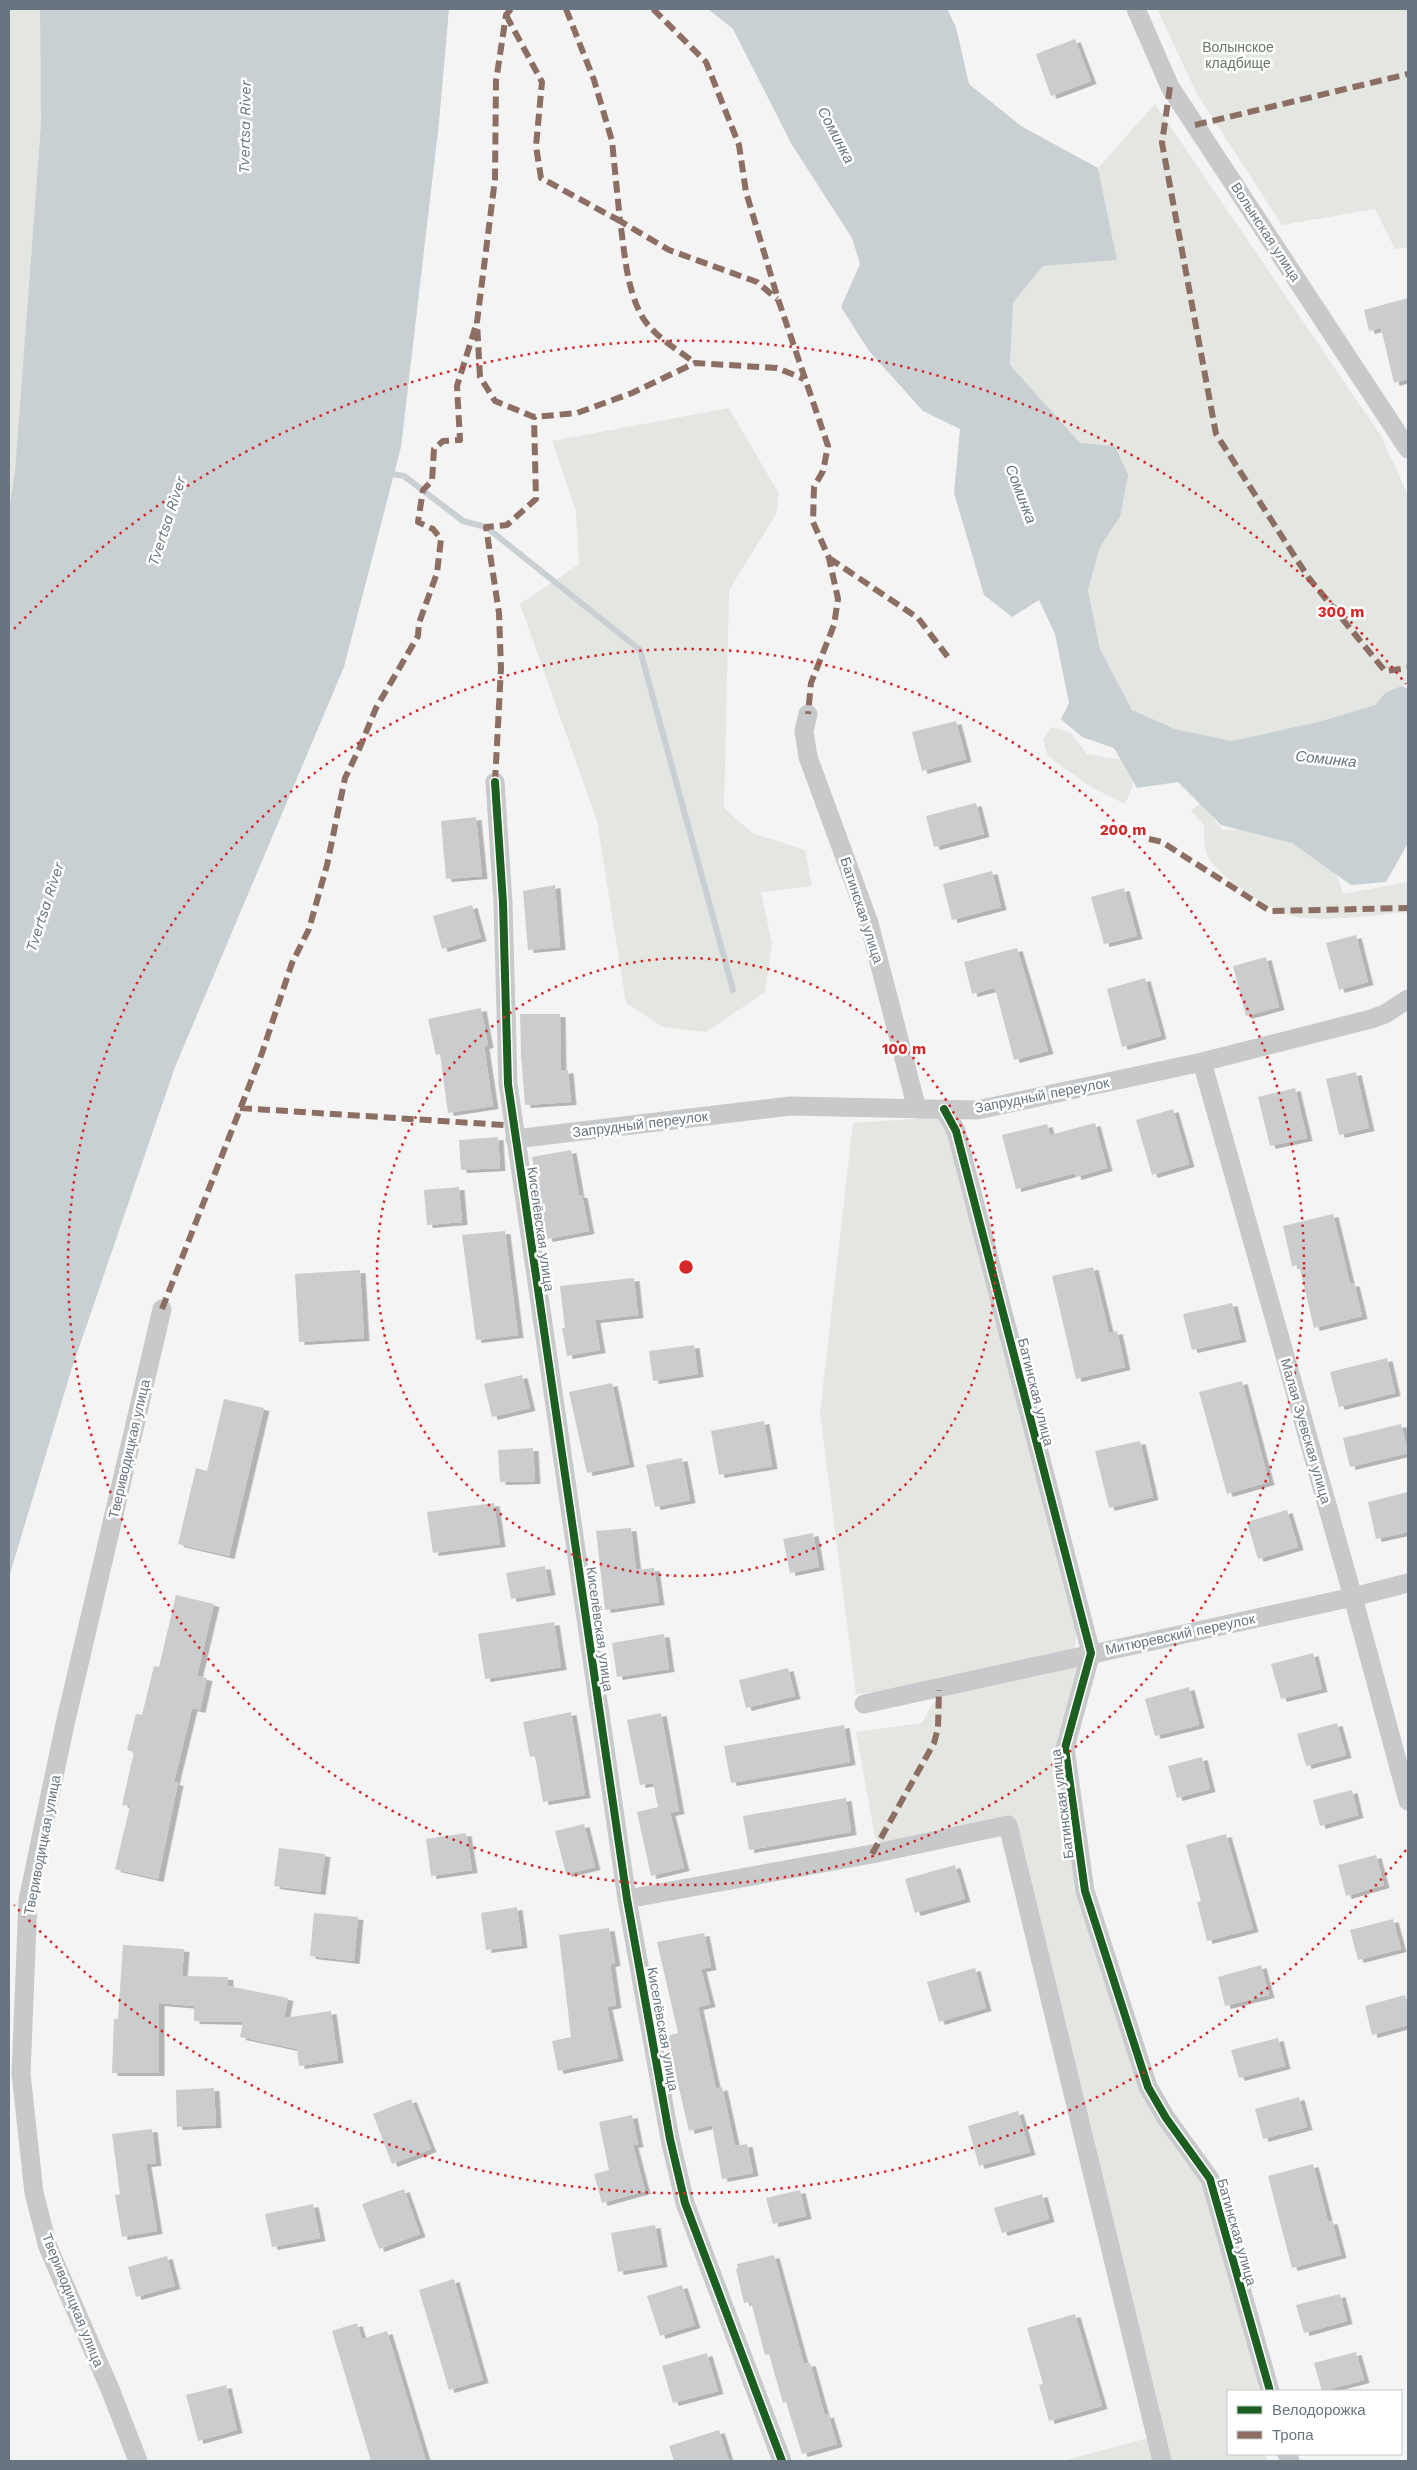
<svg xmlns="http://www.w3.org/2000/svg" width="1417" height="2470" font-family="'Work Sans',sans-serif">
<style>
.green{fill:#e3e6e1}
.water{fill:#c9d0d3}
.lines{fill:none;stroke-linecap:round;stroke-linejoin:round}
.stream{stroke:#c9d0d3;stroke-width:6}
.building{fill:#cbcccd;filter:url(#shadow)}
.minor{stroke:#c7c9ca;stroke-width:19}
.quiet{stroke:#8d6e63;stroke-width:6;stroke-dasharray:12 6;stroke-linecap:butt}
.cycleway-casing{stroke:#fff;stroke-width:11}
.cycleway{stroke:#1b5e20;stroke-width:8}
.ring{fill:none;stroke:#d62828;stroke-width:2.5;stroke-dasharray:2.5 5}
.labels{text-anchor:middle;stroke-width:5;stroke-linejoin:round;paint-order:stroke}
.park-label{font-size:14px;fill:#6a7866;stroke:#fff}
.street-label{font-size:14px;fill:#687580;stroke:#fff}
.water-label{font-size:15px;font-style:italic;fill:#64767c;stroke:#fff}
.centre{fill:#d62828;stroke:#fff;stroke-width:2.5}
.ring-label{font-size:15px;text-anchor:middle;font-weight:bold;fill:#d62828;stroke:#fff;stroke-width:5;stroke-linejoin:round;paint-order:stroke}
</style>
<defs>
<filter id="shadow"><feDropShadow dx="5.5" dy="3" stdDeviation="0" flood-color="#0004"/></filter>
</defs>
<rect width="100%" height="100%" fill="#f4f4f4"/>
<!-- green -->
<path class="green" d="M9,9H40L41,123L15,471L9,510Z
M1157,9H1408V247L1395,249L1375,209L1282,225L1197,94Z
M1155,104L1381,436L1408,495V680L1402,686L1386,692L1375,705L1318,722L1232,741L1175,729L1132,710L1100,649L1088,590L1100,547L1120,517L1115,446L1080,444L1010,365L1013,303L1043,266L1117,260L1098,168Z
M729,408L779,494L776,514L729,590L724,808L752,833L805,850L812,886L761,892L772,944L765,992L706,1032L663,1027L626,1003L597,821L520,604L579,564L576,511L552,441Z
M1051,727L1070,732L1087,754L1133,762V785L1125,804L1091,787L1048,756L1043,740Z
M1200,803L1223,830L1255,829L1298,842L1336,873L1343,894L1408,882V912C1374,915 1338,921 1304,918C1278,916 1221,880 1208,857C1204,848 1204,836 1204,826L1191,811Z
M942,1117L952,1133L1077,1631L1074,1653L925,1687L856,1694L820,1413L853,1123Z
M1079,1667L1058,1748L1142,2089L1205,2187L1248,2340L1259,2391H1228V2454H1265L1268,2461H1169L1013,1820L884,1847L875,1837L856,1732L922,1723L932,1704L945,1695L1039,1672Z
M1148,2438L1155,2461H1063Z"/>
<!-- water -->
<path class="water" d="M40,9H449L439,123L401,447L344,667L175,1067L71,1371L9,1577V510L15,471L41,123Z
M708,9H947L956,27L969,84L1021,126L1098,168L1117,260L1043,266L1013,303L1010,365L1080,443L1115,446L1128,475L1120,517L1100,547L1088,590L1100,649L1132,710L1175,729L1232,741L1318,722L1375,705L1386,692L1402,686L1408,689V843L1386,882L1351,885L1292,843L1221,825L1178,782L1137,788L1114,748L1082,737L1061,719L1069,703L1055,634L1039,600L1012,617L984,595L954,493L960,429L923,411L869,351L841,307L860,264L852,238L792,145L733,29Z"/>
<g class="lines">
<!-- stream -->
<path class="stream" d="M386,473L404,476L463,521L486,527L640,650L733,990"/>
</g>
<!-- building -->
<path class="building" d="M1075,39L1091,81L1051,96L1036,54Z
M1408,298V379L1394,383L1381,328L1369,331L1364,310Z
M956,721L966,759L922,771L912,732Z
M976,803L984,834L934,847L926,816Z
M476,817L482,876L446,879L441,821Z
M992,871L1001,907L952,920L943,884Z
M555,885L560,947L528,950L523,891Z
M1124,888L1137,936L1104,944L1091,897Z
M472,905L481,938L442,949L433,916Z
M1356,935L1368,982L1339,990L1326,943Z
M1017,948L1048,1051L1014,1060L995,988L972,994L964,962Z
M1266,957L1279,1007L1246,1016L1233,966Z
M1145,978L1161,1036L1122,1047L1107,989Z
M481,1008L488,1045L484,1046L493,1106L448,1113L440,1054L436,1055L428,1019Z
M520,1014H560L561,1071L568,1070L571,1102L525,1105L521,1054Z
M1356,1072L1369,1128L1339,1135L1326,1079Z
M1295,1088L1307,1138L1270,1146L1258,1097Z
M1173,1109L1189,1164L1152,1175L1136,1120Z
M1095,1123L1107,1168L1076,1177L1075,1173L1016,1189L1002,1135L1047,1124L1050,1135Z
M498,1137L500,1168L461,1170L459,1140Z
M571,1150L579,1195H582L589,1231L547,1239L532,1157Z
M459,1187L462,1222L427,1225L424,1190Z
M1333,1214L1350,1284L1354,1283L1362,1316L1314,1328L1299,1265L1292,1266L1283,1226Z
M505,1231L518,1335L476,1340L462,1235Z
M1093,1267L1109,1333L1117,1331L1125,1367L1076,1379L1052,1276Z
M360,1270L364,1338L299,1342L295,1274Z
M634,1278L638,1315L595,1320L600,1350L567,1356L562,1328H565L560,1286Z
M1232,1303L1241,1339L1192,1350L1183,1314Z
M694,1345L698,1374L653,1381L649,1351Z
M1387,1358L1395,1393L1339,1407L1330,1372Z
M522,1375L530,1408L492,1417L484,1384Z
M1242,1381L1269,1482L1227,1494L1199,1392Z
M612,1383L629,1464L587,1473L569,1392Z
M224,1399L264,1408L229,1556L178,1544L196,1468L207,1471Z
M764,1421L772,1466L719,1475L711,1431Z
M1401,1424L1408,1453L1350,1467L1343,1438Z
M1140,1441L1153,1497L1109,1508L1095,1451Z
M533,1448L535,1481L500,1482L498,1450Z
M682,1458L690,1500L655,1507L646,1465Z
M1408,1492V1532L1376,1539L1368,1502Z
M494,1503L500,1544L433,1553L427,1512Z
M1287,1510L1298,1547L1258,1559L1247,1522Z
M631,1528L636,1570L654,1568L659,1602L605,1610L596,1531Z
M813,1533L819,1567L790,1573L783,1539Z
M545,1566L550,1592L511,1599L506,1573Z
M176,1595L214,1604L197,1676L207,1678L200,1710L192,1708L174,1782L178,1783L158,1879L115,1869L130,1806L122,1805L134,1752L127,1750L136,1714L142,1715L154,1666L159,1667Z
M554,1622L561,1667L485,1679L478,1634Z
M664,1634L669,1669L617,1677L612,1643Z
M1313,1653L1322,1689L1281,1699L1271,1664Z
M788,1668L795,1696L746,1708L739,1680Z
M1189,1687L1199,1725L1155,1736L1145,1699Z
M571,1712L585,1795L543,1802L535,1756L530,1757L523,1722Z
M661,1713L679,1811L670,1813L684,1868L651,1876L637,1812L658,1807L653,1783L640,1785L627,1720Z
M1337,1723L1346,1755L1306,1766L1297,1734Z
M844,1725L850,1762L731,1783L724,1746Z
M1202,1757L1210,1789L1177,1798L1168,1766Z
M1352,1790L1358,1815L1320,1826L1313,1800Z
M846,1798L851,1832L749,1850L743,1816Z
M584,1824L595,1867L566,1874L555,1831Z
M466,1833L472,1870L431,1876L426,1839Z
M1226,1834L1253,1929L1207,1941L1197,1902L1201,1901L1186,1845Z
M279,1848L325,1854L320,1892L274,1886Z
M1376,1855L1384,1885L1346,1896L1338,1865Z
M955,1865L965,1899L915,1913L905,1879Z
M517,1907L522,1945L486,1950L481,1913Z
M314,1913L358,1917L354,1961L310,1956Z
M1393,1919L1401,1949L1358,1960L1350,1930Z
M609,1928L615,1963L610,1964L616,2005L607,2007L618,2058L558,2071L552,2041L571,2037L559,1935Z
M704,1933L711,1967L701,1969L710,2004L698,2007L716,2089L722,2087L735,2146L747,2144L753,2173L722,2179L712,2125L689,2131L675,2071L672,2072L664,2037L678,2033L657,1942Z
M123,1945L184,1949L182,1976L228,1977V1986L288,1998L284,2018L331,2011L338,2060L299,2066L297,2049L240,2037L243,2022L194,2021V2006L159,2003V2073H112L114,2019H118Z
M1261,1965L1269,1995L1225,2006L1218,1977Z
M975,1968L986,2008L939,2022L927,1982Z
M1405,1995L1408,2008V2025L1372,2035L1365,2006Z
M1278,2038L1285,2066L1239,2078L1231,2050Z
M214,2088L216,2125L177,2127L176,2090Z
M1299,2097L1307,2127L1263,2139L1255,2109Z
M411,2099L431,2149L392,2164L373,2114Z
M1018,2111L1030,2152L979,2166L968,2126Z
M632,2115L638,2144L633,2145L645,2191L602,2203L594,2174L609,2170L599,2122Z
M152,2129L156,2163L146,2164L157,2231L122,2237L115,2195L120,2194L112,2134Z
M1313,2164L1328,2222L1332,2221L1341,2255L1292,2268L1268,2176Z
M404,2189L420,2234L379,2249L362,2204Z
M800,2190L806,2216L773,2224L766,2198Z
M1042,2194L1049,2219L1002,2233L994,2208Z
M313,2204L320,2238L272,2247L265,2214Z
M655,2225L662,2264L618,2272L611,2233Z
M774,2255L804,2364L810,2363L825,2416L828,2414L837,2444L802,2454L786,2402L783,2403L769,2354L765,2355L751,2302L744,2303L736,2269L738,2268L737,2264Z
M167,2256L175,2286L136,2297L128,2267Z
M454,2279L483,2380L449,2390L419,2290Z
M682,2285L695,2325L660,2336L647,2296Z
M1340,2294L1347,2321L1304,2333L1296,2305Z
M1075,2314L1102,2406L1049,2421L1039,2385L1043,2384L1027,2328Z
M357,2323L362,2339L387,2331L426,2461H371L332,2331Z
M1356,2352L1364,2380L1322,2391L1314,2363Z
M707,2353L718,2391L673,2403L662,2366Z
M226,2385L237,2430L198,2441L186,2395Z
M719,2430L729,2461H674L669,2446Z"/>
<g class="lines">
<!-- minor -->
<path class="minor" d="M1136,9L1170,87L1408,449
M808,714L804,731L808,757L869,923L917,1109
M495,782L503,903L508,1084L627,1899L670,2139L685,2203L782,2461
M1202,1062L1353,1597L1408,1801
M944,1109L956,1131L1091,1653L1065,1748L1085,1891L1148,2087L1166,2118L1210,2179L1270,2391
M515,1139L790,1106L977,1110L1202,1062L1371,1019L1385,1014L1408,999
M864,1704L1353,1597L1408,1583
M627,1899L872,1854L1008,1825L1162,2461
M1287,2454L1290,2461
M138,2461L110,2389L48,2247L34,2193L21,2074L28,1900L65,1724L162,1309"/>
<!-- quiet -->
<path class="quiet" d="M511,9L506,15L496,81L495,179L477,322L480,377L495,401L534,417L577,413L632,393L695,363L777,368L804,379
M566,9L594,80L612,141L620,221L669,250L757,282L777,299
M653,9L706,62L739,145L746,192L778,299L828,446L823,471L814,487L813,522L829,558L838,599L834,625L811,683L808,714
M506,15L542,82L536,146L541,178L620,221C625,253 626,289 643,318C654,336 678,350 695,363
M1170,87L1162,143L1216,434L1308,577L1385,671L1408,668
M1195,125L1408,74
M829,558L918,618L951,661
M495,782L501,668L499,613L486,527L507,525L536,499L534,417
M1149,839L1162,842L1270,911L1408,908
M240,1108L504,1125
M162,1309L262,1053L292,963L309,929L327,865L345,778L360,747L376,708L418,636L419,623L437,573L441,539L433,529L418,522L423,490L432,481L434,449L443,441L460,440L457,386L477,322
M872,1854L934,1743L938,1728L939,1690"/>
<defs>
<path id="cycleway" d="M495,782L503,903L508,1084L627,1899L670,2139L685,2203L782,2461
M944,1109L956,1131L1091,1653L1065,1748L1085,1891L1148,2087L1166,2118L1210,2179L1270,2391"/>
</defs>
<!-- cycleway casing -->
<use href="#cycleway" class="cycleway-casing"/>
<!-- cycleway -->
<use href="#cycleway" class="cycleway"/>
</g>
<!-- distance rings -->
<g class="ring">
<circle cx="686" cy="1267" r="309"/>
<circle cx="686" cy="1267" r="618"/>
<path d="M1406 1850A927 927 0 0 1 14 1905M14 629A927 927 0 0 1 1406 684"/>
</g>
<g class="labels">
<!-- park labels -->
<g class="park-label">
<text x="1238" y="52">Волынское<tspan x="1238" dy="16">кладбище</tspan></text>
</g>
<!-- street labels -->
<g class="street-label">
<text transform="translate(1266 232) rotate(57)" y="5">Волынская улица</text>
<text transform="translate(862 910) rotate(72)" y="5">Батинская улица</text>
<text transform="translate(1042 1095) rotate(-11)" y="5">Запрудный переулок</text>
<text transform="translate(640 1124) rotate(-7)" y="5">Запрудный переулок</text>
<text transform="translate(541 1229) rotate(82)" y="5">Киселёвская улица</text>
<text transform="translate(1036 1392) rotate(76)" y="5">Батинская улица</text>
<text transform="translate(1306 1431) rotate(74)" y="5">Малая Зуевская улица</text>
<text transform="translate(129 1449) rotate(-77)" y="5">Твериводицкая улица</text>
<text transform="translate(600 1629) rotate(82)" y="5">Киселёвская улица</text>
<text transform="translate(1180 1634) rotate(-12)" y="5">Митюревский переулок</text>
<text transform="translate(1062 1804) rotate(-97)" y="5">Батинская улица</text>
<text transform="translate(42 1845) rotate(-79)" y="5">Твериводицкая улица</text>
<text transform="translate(663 2029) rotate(80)" y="5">Киселёвская улица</text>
<text transform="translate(1237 2232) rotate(74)" y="5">Батинская улица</text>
<text transform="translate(73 2300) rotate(68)" y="5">Твериводицкая улица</text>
</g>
<!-- water labels -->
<g class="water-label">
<text transform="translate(245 127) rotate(-89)" y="5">Tvertsa River</text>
<text transform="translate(836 135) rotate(62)" y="5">Соминка</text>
<text transform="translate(1021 494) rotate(69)" y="5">Соминка</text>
<text transform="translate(167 521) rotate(-72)" y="5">Tvertsa River</text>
<text transform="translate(1326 759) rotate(6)" y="5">Соминка</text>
<text transform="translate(45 907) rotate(-72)" y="5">Tvertsa River</text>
</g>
</g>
<circle cx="686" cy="1267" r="8" class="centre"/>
<g class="ring-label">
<text x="1341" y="617">300 m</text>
<text x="1123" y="835">200 m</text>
<text x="904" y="1054">100 m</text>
</g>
<!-- border -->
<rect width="1417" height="2470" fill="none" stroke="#687580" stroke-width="20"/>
<!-- legend -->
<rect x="1227" y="2390" width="175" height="65" fill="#ffffff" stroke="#c3c8cc"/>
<rect x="1237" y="2406" width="25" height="8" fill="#1b5e20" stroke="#c3c8cc"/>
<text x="1272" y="2415" font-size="15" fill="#687580">Велодорожка</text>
<rect x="1237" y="2431" width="25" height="8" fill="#8d6e63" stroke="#c3c8cc"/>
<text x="1272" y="2440" font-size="15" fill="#687580">Тропа</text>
</svg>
